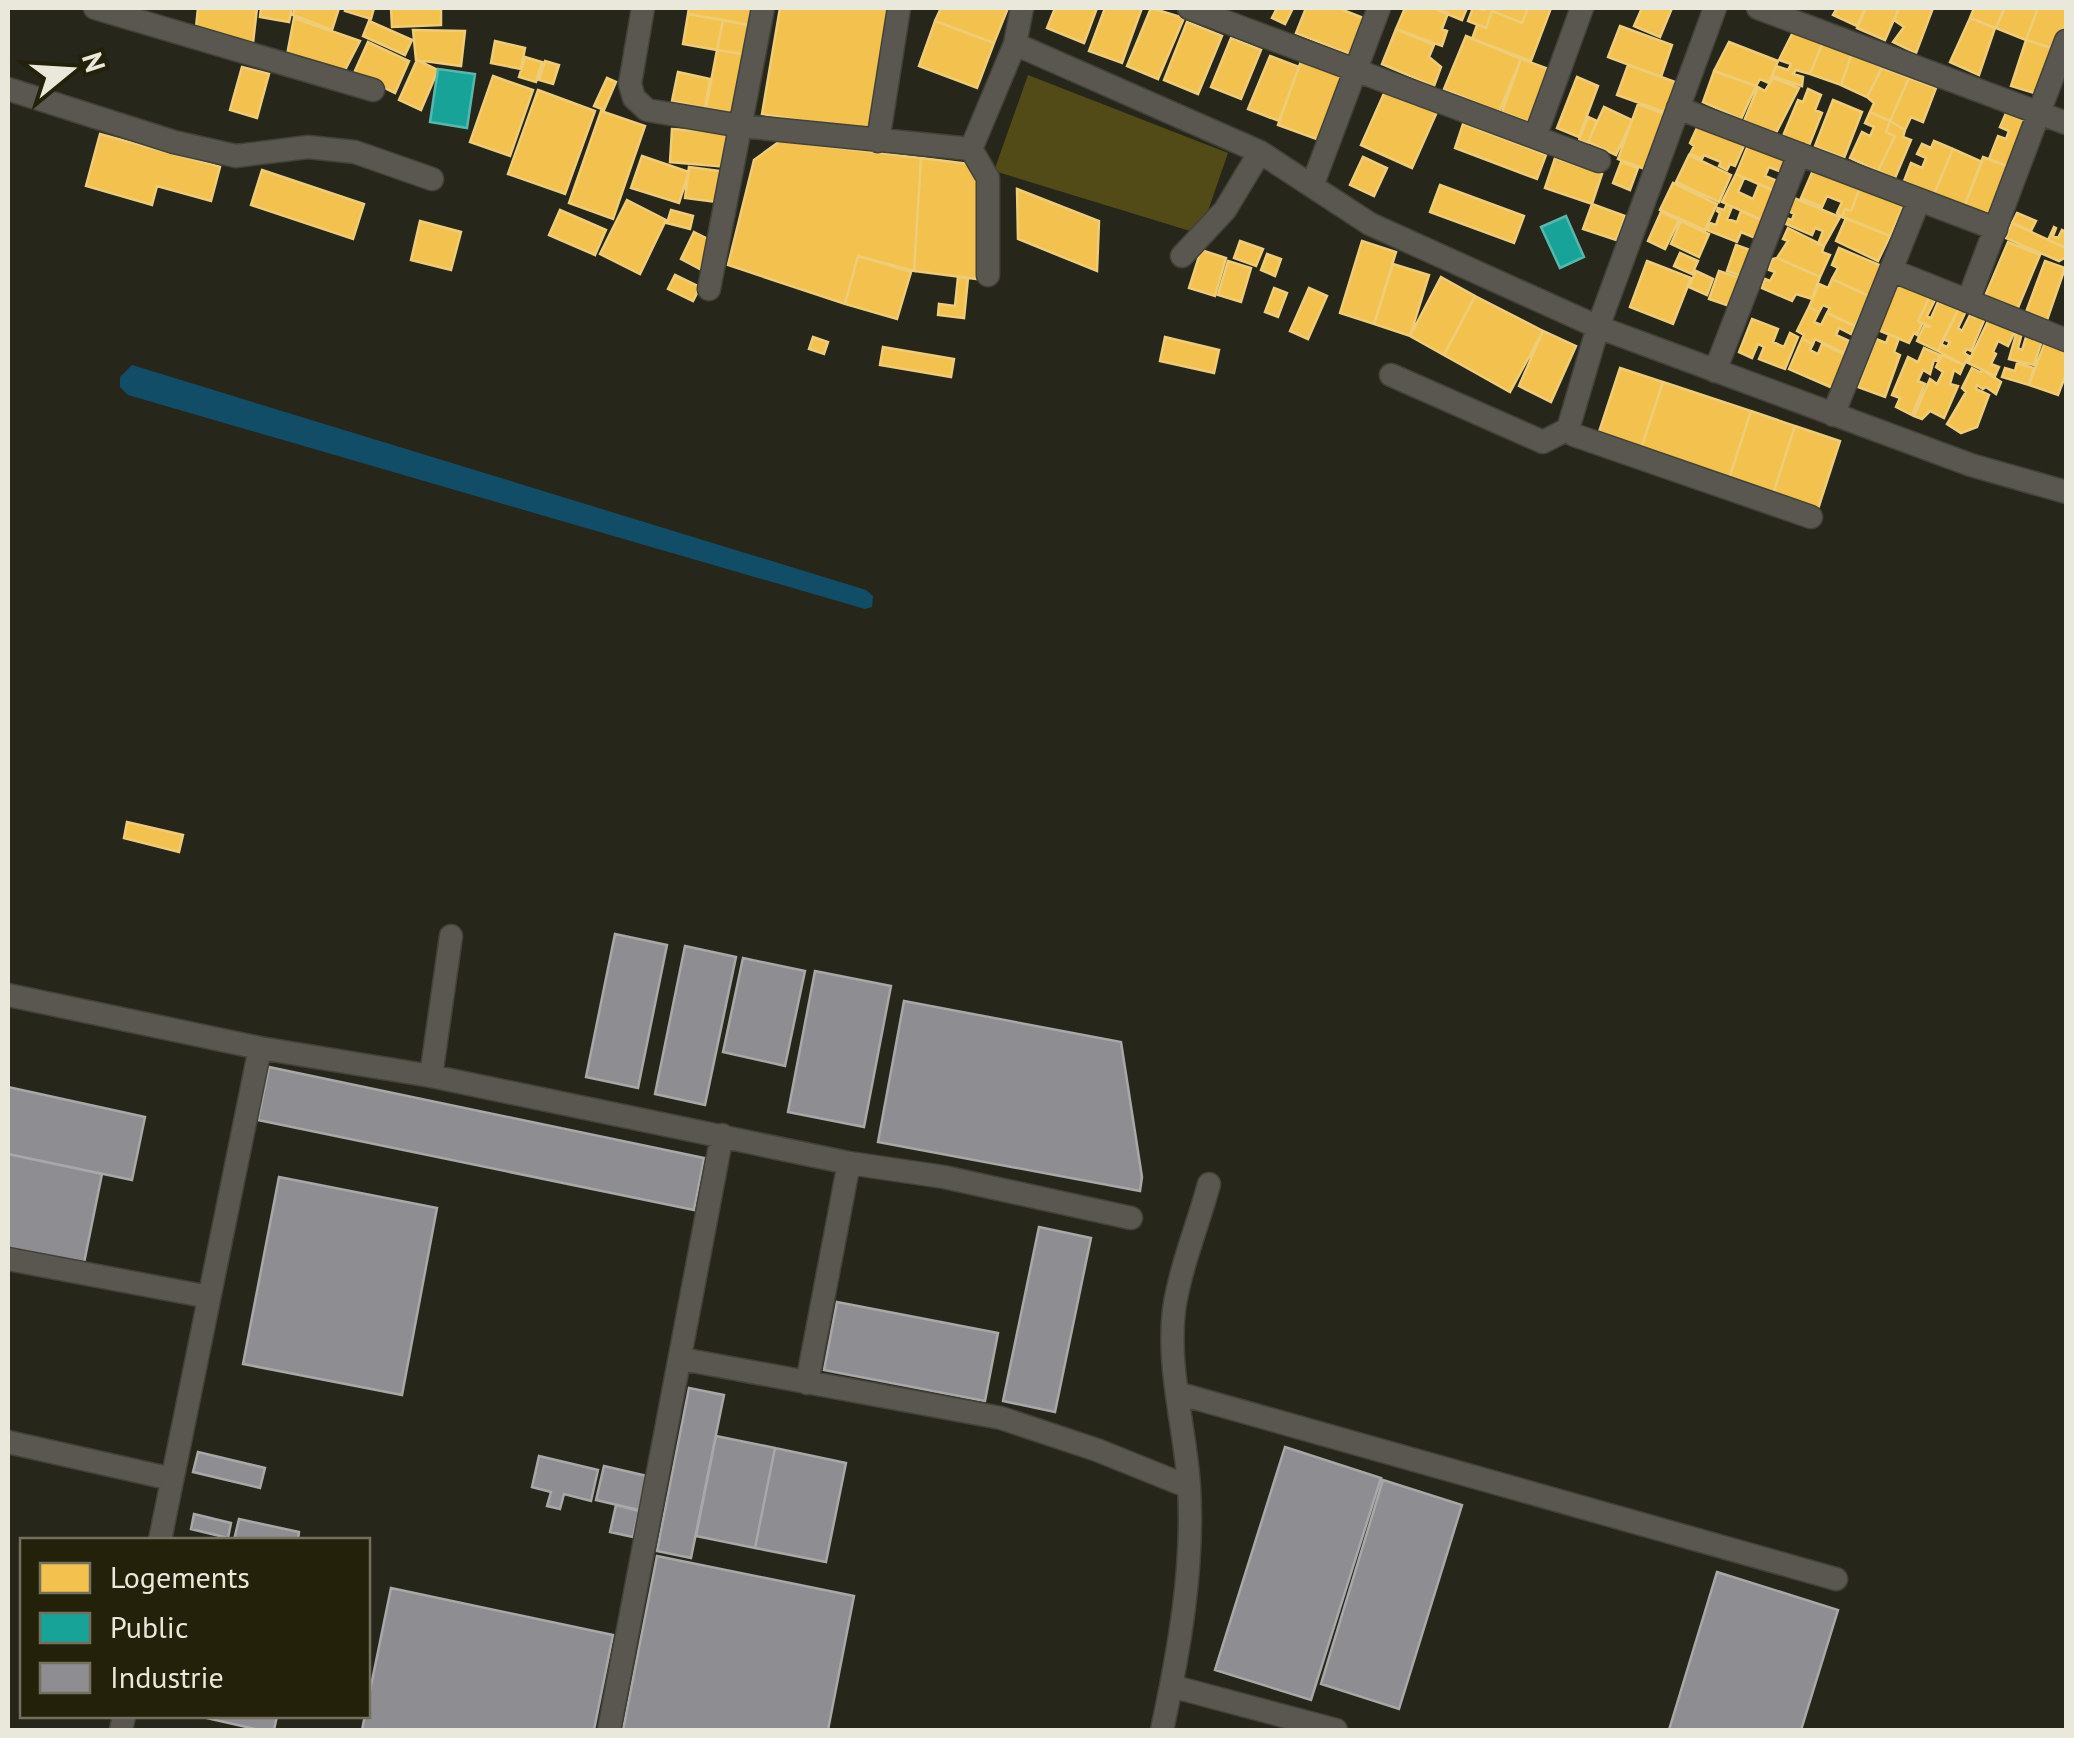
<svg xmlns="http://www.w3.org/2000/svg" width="2074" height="1738" font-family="'PT Sans',sans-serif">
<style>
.green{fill:#524b17}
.water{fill:#124d67}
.homes{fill:#f2c14e;stroke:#efcd78;stroke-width:2.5}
.public{fill:#17a398;stroke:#56b8ac;stroke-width:2.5}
.industry{fill:#8d8d92;stroke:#a9a8a8;stroke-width:2.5}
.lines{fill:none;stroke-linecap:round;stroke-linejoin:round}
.minor-casing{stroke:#434239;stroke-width:25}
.minor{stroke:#59574f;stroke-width:22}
</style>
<rect width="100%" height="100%" fill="#27261b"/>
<!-- green -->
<path class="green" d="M1028,75L1228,153L1200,234L994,171Z"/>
<!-- water -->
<path class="water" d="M132,365L866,590L873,596L872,607L865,609L128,395L120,387V377Z"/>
<!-- homes -->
<path class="homes" d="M198,8H257L253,43L195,37Z
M261,8H292L289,22L260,17Z
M295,8H339L332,30L293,15Z
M346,8H374L371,19L345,11Z
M391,8H441V25L392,27Z
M689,8H758L754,26L688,14Z
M780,8H893L874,132L762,114Z
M941,8H1008L994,43L935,21Z
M1055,8H1097L1084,43L1047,28Z
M1105,8H1142L1122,63L1089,51Z
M1151,8L1184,18L1158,79L1127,66Z
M1277,8H1293L1285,24L1272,18Z
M1306,8H1338L1366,19L1352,55L1296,33Z
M1405,8H1433L1448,13L1442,29L1447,31L1442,46L1396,29Z
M1433,8H1467L1462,20Z
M1473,8L1485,10L1486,8H1528L1522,23L1492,11L1486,28L1468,21Z
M1528,8H1551L1531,61L1472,39L1477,25L1486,28L1492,11L1522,23Z
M1642,8H1672L1660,37L1634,26Z
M1837,8H1865L1857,26L1833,15Z
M1866,8H1899L1885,40L1857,28Z
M1899,8H1933L1916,53L1893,42L1904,27L1894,20Z
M1974,8H2004L1996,28L1970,18Z
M2005,8H2038L2026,40L1996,28Z
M2038,8H2066V23L2055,49L2026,40Z
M688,14L723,20L717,50L683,44Z
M294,18L360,41L344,72L287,55Z
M1970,18L1995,28L1979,75L1950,62Z
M723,20L754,26L750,55L717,50Z
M369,21L412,40L405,55L363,36Z
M935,21L994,43L977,88L919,66Z
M1187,22L1222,36L1198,94L1164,80Z
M1620,26L1672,45L1661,77L1608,57Z
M1396,29L1434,45L1429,57L1441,67L1434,86L1382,64Z
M413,30L465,31L461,66L416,60Z
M1794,30L1823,42L1810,74L1796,70L1793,74L1803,77L1802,86L1772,76L1776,66L1788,70L1791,64L1779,60Z
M1466,36L1521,59L1499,112L1444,89Z
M1231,38L1261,50L1241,99L1211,87Z
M2026,40L2055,49L2041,95L2011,86Z
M495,41L525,48L521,69L491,63Z
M368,42L409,61L395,93L354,73Z
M1729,42L1778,61L1769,83L1760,79L1756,86L1714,71Z
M1823,42L1852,53L1841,85L1810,74Z
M717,50L750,55L739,114L706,108Z
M1852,53L1882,68L1867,97L1841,85Z
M1270,56L1299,67L1279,121L1248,109Z
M525,57L542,62L536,82L519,77Z
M1521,59L1554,71L1535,124L1502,112Z
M417,60L438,70L421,110L399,100Z
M545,61L559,65L553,84L539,80Z
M1301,61L1343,77L1319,140L1278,125Z
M1628,65L1678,83L1667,113L1617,95Z
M242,67L269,74L257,118L230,110Z
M1882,68L1909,78L1890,121L1870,112L1874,103L1867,97Z
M1714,71L1756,86L1741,119L1703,102Z
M678,72L710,79L705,108L672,101Z
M493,76L533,90L510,156L470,142Z
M1577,77L1598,86L1579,137L1557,128Z
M607,78L616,82L604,110L594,106Z
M1773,78L1799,88L1776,133L1744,121L1758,87L1765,91Z
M1909,78L1936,88L1923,122L1911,117L1905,130L1890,121Z
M1386,89L1437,112L1412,168L1361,145Z
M1808,89L1821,95L1815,110L1822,113L1808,148L1783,136L1798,100L1803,102Z
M538,90L595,111L565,194L508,174Z
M1833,100L1862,112L1844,158L1815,146Z
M1638,104L1667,115L1647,170L1618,159Z
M1604,107L1632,120L1616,155L1588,142Z
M601,111L645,126L613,219L569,203Z
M1870,112L1890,121L1886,132L1895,136L1878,171L1850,158L1862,132L1870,136L1874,127L1865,123Z
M2006,113L2034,124L2014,169L1989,159L1998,136L2006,139L2009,131L2000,127Z
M1588,117L1597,121L1588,143L1579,140Z
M1701,119L1746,141L1735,166L1730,164L1727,170L1719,166L1721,162L1704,155L1702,159L1690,154L1694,146L1690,143Z
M1890,121L1905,130L1903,137L1911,140L1895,178L1878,171L1895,136L1886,132Z
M1463,124L1546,155L1537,179L1455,148Z
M672,129L730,133L727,167L670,162Z
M100,134L220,167L211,201L157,186L152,205L86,186Z
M780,141L921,158L914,271L858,256L845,304L728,265L754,160Z
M1934,141L1953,149L1934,194L1904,181L1911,163L1922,168L1926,158L1917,154L1922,144L1931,148Z
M1749,143L1794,163L1789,175L1769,167L1765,176L1785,184L1781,194L1736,174Z
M1953,149L1982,162L1964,207L1934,194Z
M1689,155L1731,175L1719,202L1676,182Z
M642,156L689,172L679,203L631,188Z
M1363,157L1387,168L1374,196L1350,185Z
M1983,157L2014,169L1996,218L1964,207Z
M921,158L969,164L981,179L977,279L914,271Z
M1555,158L1602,174L1592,204L1545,188Z
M1621,162L1638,168L1630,190L1613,183Z
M689,167L728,172L725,203L685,198Z
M1814,168L1861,185L1851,211L1845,209L1842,217L1837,213L1842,202L1827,196L1822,207L1801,198Z
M262,170L364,204L353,239L251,205Z
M1736,174L1744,178L1738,192L1753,199L1759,184L1777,192L1764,221L1722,202Z
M1673,183L1717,204L1705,230L1660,210Z
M1440,185L1524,216L1514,243L1430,212Z
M1861,185L1904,203L1890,236L1842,217L1845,209L1851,211Z
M1017,189L1099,221L1097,271L1018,239Z
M1794,198L1840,217L1824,246L1818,244L1823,231L1815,228L1812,235L1784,223L1786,218L1792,220L1794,214L1788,211Z
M627,200L666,220L640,274L600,254Z
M1592,204L1625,216L1616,240L1583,229Z
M1727,204L1732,207L1727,219L1737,222L1741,211L1764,221L1760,240L1741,232L1737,242L1707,230L1710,223L1716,225L1720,213L1717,211L1718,208L1724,210Z
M560,210L606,230L595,255L549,235Z
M671,210L693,216L690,229L667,223Z
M1661,212L1679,220L1665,249L1648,241Z
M2017,213L2036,221L2031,231L2012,223Z
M1846,218L1890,236L1878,261L1836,241Z
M420,221L461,232L451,270L411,260Z
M1681,221L1709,234L1699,257L1671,244Z
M2012,223L2066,248V257L2059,261L2006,238Z
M2054,227L2056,228L2053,236L2058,238L2062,230L2066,232V248L2048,240Z
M1788,228L1824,246L1822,252L1830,255L1820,277L1777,258L1788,241L1783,239Z
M694,232L714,242L700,269L681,259Z
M1240,241L1263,249L1256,266L1234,258Z
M1362,241L1396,252L1374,324L1340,313Z
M2008,242L2040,255L2017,310L1985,296Z
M1736,245L1753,251L1744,277L1727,271Z
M1839,248L1884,267L1871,297L1832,279L1838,268L1832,265Z
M1201,250L1226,258L1215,296L1189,288Z
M1680,253L1698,261L1692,274L1674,266Z
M1267,254L1281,259L1275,276L1261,270Z
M858,256L911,272L897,319L845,304Z
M1777,258L1820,277L1812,299L1796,294L1792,301L1762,288L1765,279L1770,281L1775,272L1769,270L1772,259Z
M1228,261L1251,268L1241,302L1218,295Z
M1647,261L1691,278L1673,324L1630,307Z
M2045,261L2065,268L2047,320L2026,312Z
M1393,264L1429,275L1410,336L1374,324Z
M1696,271L1713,279L1707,295L1689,287Z
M1719,271L1745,280L1735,308L1709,299Z
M675,275L700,287L693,301L668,289Z
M958,277L968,278L964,318L938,315L939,304L955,306Z
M1441,277L1475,296L1444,355L1410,336Z
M1832,279L1869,296L1855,326L1827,313L1830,308L1823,305L1819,312L1809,307L1819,284L1828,288Z
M1898,282L1930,296L1918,321L1922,324L1917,335L1914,333L1909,343L1878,330Z
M1274,288L1287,293L1278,317L1265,312Z
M1309,288L1327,296L1308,339L1290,331Z
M1475,296L1543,331L1510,392L1444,355Z
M1930,296L1938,299L1935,300L1927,316L1931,318L1938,302L1942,304L1943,300L1959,308L1938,351L1917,341L1924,326L1931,327L1918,321Z
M1809,307L1819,312L1814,322L1821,325L1827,313L1855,326L1851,334L1839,328L1836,335L1849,341L1844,353L1815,339L1813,344L1802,339L1804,335L1797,331Z
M1959,308L1966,311L1958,328L1962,331L1970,315L1975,318L1977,314L1985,318L1971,351L1967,349L1964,353L1969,356L1964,365L1938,351L1941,344L1947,347L1950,342L1943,339Z
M1752,319L1778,329L1773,342L1784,347L1790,333L1798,337L1785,369L1759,359L1764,347L1758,344L1752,358L1739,352Z
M1989,319L2015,331L2008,346L1998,341L1993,352L1996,354L1991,364L1999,367L1995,376L1968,363Z
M1543,331L1576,346L1551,402L1519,386Z
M2017,331L2022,333L2018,348L2022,350L2026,337L2042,341L2034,365L2009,359Z
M1889,335L1899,338L1894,352L1900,355L1885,397L1858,387L1876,339L1886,343Z
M813,337L828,342L824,354L809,349Z
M1165,337L1219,350L1214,373L1160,361Z
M1802,339L1813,344L1810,350L1818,354L1822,344L1849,356L1835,389L1789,369Z
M2045,342L2066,350V374L2058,395L2029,385Z
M883,347L954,359L951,377L880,365Z
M1924,348L1940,355L1937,361L1934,360L1930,374L1923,370L1918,381L1925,384L1912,415L1896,407L1900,398L1892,395L1908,357L1918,362Z
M1942,355L1964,365L1960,374L1954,370L1950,384L1958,386L1944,418L1930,411L1922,419L1914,416L1930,379L1937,384L1943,372L1936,367Z
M2017,363L2034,368L2029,385L2002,377L2005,368L2015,371Z
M1620,368L1663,382L1641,449L1598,435Z
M1972,368L1980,372L1983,370L2001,382L1996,394L1986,387L1983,389L1977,385L1976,389L1989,395L1977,427L1961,433L1947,424L1966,392L1962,388Z
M1663,382L1751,411L1729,479L1641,449Z
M1751,411L1795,426L1773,494L1729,479Z
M1795,426L1840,441L1818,509L1773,494Z
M127,822L183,835L179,852L124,838Z"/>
<!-- public -->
<path class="public" d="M438,69L475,74L467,128L430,122Z
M1566,216L1584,257L1560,268L1541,227Z"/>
<!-- industry -->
<path class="industry" d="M615,934L667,945L638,1088L586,1077Z
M685,946L736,957L705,1105L655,1094Z
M743,958L805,971L785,1066L723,1052Z
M815,971L891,986L864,1127L788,1112Z
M904,1001L1121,1042L1142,1177L1140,1191L878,1142Z
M269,1067L704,1158L694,1210L258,1120Z
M8,1087L145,1117L132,1180L8,1154Z
M8,1154L102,1174L83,1268L8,1252Z
M279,1177L437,1208L402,1395L243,1364Z
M1039,1227L1091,1238L1055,1412L1003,1401Z
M837,1302L998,1333L985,1401L824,1370Z
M689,1388L724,1395L691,1558L657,1551Z
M716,1436L775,1448L755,1548L696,1536Z
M1285,1447L1381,1478L1311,1700L1215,1670Z
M775,1448L846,1463L826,1562L755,1548Z
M198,1452L265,1468L260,1488L193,1472Z
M539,1456L598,1470L591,1501L564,1494L560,1509L547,1506L551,1492L532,1487Z
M604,1466L647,1476L639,1510L596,1500Z
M1383,1480L1462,1505L1399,1709L1321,1684Z
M616,1505L639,1511L633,1537L610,1532Z
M194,1514L231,1523L228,1538L191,1529Z
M239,1519L299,1532L298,1540H234Z
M657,1556L854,1596L828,1730H623Z
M1717,1572L1838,1610L1801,1730H1669Z
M391,1588L613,1635L594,1730H362Z
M198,1716H277L274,1730H259Z"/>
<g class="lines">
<defs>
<path id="minor" d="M95,8L373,90
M643,8L630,84L634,98L647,110L741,126L971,149L988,178V275
M1189,8L1599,161
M1715,8L1598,327L1568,429L1574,435L1811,517
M1758,8L2066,123
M1015,44L1260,152L1370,224L1598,327L1971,465L2066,492
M8,89L174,142L236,156L308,147L355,152L432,179
M1678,108L1996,229
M1535,137L1582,8
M878,141L899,8
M971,149L1015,44L1022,8
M1312,186L1379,8
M1182,256L1225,210L1260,152
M1891,270L2066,340
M709,289L763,8
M1968,301L2066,41
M1715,371L1799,154
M1391,375L1543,442L1568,429
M1833,415L1919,200
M8,995L260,1048L431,1076L849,1163L944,1177L1131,1218
M431,1076L451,936
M8,1259L209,1297
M682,1359L1001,1418L1097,1450L1189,1487
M807,1383L849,1163
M1177,1393L1836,1579
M8,1442L172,1479
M160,1540L260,1048
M1171,1686L1336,1730
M121,1730L124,1716
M609,1730L722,1135
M1162,1730C1179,1651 1194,1568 1189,1486C1185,1427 1167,1369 1174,1310C1180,1268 1198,1225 1209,1184"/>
</defs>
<!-- minor casing -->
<use href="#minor" class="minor-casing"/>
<!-- minor -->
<use href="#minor" class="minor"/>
</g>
<!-- border -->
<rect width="2074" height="1738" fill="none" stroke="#e9e8db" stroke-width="20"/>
<!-- legend -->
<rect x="20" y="1538" width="350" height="180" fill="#24210b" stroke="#73715e" stroke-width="2.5"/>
<rect x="40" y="1563" width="50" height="30" fill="#f2c14e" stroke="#73715e" stroke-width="2.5"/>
<text x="110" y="1588" font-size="30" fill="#e9e8db">Logements</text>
<rect x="40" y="1613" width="50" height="30" fill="#17a398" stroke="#73715e" stroke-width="2.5"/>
<text x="110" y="1638" font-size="30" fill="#e9e8db">Public</text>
<rect x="40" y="1663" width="50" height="30" fill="#8d8d92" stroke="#73715e" stroke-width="2.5"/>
<text x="110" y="1688" font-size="30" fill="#e9e8db">Industrie</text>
<!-- north arrow -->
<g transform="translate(70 70) rotate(72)" stroke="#24210b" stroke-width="8" paint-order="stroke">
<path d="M0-8L18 38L0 25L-18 38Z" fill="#e9e8db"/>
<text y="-15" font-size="28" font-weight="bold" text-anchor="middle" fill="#e9e8db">N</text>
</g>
</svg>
